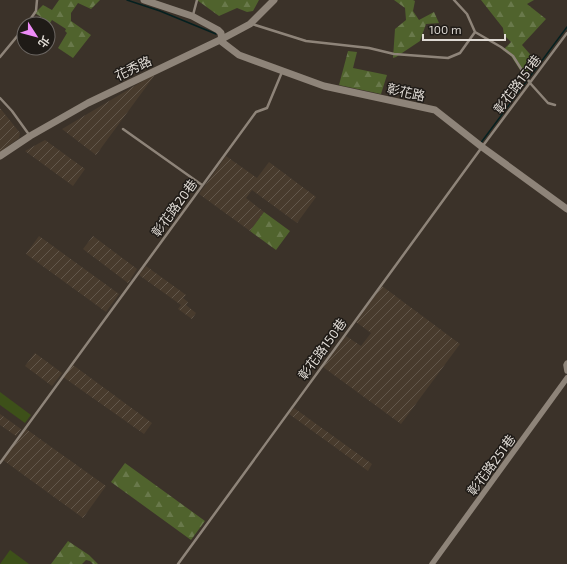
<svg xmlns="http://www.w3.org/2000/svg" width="567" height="564" font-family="'Exo 2','Noto Sans TC',sans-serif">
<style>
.industrial{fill:url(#industrial-furrows)}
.green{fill:#3d5019}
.forest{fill:url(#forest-firs)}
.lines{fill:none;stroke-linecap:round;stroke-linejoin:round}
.stream{stroke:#052020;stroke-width:1.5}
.service{stroke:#8e8479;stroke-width:2.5}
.minor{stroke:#8e8479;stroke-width:5.5}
.tertiary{stroke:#8e8479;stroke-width:7}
.labels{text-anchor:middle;stroke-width:3;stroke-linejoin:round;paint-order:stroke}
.street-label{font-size:13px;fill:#dfdad4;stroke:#1f1b17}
</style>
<defs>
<pattern id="industrial-furrows" width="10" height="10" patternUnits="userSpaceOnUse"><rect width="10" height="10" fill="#483b2d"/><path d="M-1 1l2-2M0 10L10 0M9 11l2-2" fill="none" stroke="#62574b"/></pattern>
<pattern id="forest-firs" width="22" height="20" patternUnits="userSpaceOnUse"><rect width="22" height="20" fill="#50632d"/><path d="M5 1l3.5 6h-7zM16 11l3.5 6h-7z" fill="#69794b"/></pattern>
</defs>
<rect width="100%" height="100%" fill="#3b3229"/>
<!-- industrial -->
<path class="industrial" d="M153,75L154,76L96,155L62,129Z
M0,108L20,133L19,138L0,152Z
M45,140L85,169L73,186L25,151Z
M226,156L257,178L269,162L316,197L297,223L252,190L246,198L264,212L250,231L199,194Z
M39,236L119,294L106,312L26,254Z
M93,236L137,269L128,283L83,249Z
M146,266L186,295L183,298L188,302L186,305L196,313L192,319L178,309L181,305L139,275Z
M382,286L460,344L401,424L323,367L346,336L361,346L371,333L356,322Z
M35,353L62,373L52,386L25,366Z
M73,365L152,423L144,434L63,377Z
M294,408L372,464L368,471L289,414Z
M0,414L21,429L16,436L0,425Z
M26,429L106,486L83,518L3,460Z"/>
<!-- green -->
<path class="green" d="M0,392L31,415L25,423L0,405Z
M10,550L29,564H0Z"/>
<!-- forest -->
<path class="forest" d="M59,0H100L91,9L78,3L71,13V21L91,35L73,58L58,48L67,33L65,31L66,29L52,20L50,23L35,13L43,5L52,10Z
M197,0H259L253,11L247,12L237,8L219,16Z
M394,0H413L415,1L413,11L419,20L434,12L439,23L426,24L420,41L396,57L393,58L395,29L406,20L405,8Z
M481,0H534L527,4L546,19L522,45L536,61L524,76L511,56L503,50L511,42L504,35L503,28Z
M348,51L357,52L353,68L387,75L381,94L339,85Z
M264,212L290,231L276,250L250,231Z
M125,463L205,521L191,540L111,482Z
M68,541L89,555L98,564H93L90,561L86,560L82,564H51Z"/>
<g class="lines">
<!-- stream -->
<path class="stream" d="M127,0L160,11L216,34
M480,144L567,27"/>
<!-- service -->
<path class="service" d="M454,0L467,14L475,32L501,47L513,56L530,83L548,103L555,105
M193,15L197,0
M27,24L36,11L37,0
M252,24L306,41L369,48L394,54L448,58L460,53L475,32
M0,57L24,28
M0,98L12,111L30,136
M123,129L202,185
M0,463L256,112L267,108L282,72
M178,564L482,147L567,33"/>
<!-- minor -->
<path class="minor" d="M567,363L566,365L567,371
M432,564L567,378"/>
<!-- tertiary -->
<path class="tertiary" d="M144,0L192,16L218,30L221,33L222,42L239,55L324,86L435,110L482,147L567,209
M0,156L30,136L88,103L222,39L250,24L274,0"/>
</g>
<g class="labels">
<!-- street labels -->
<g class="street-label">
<text transform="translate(133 68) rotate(-26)" y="5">花秀路</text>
<text transform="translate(517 84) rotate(-53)" y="5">彰花路151巷</text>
<text transform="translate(406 92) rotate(12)" y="5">彰花路</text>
<text transform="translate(174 208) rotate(-54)" y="5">彰花路20巷</text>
<text transform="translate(322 349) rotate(-54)" y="5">彰花路150巷</text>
<text transform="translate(491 465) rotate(-54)" y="5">彰花路251巷</text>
</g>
</g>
<!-- north arrow -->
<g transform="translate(36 36) rotate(126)"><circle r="19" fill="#1f1b17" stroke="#6c6763"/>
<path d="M0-3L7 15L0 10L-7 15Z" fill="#ee8cf8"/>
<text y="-6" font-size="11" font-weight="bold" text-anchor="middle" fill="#dfdad4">北</text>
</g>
<!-- scale -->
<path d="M423 34v6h82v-6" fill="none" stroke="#dfdad4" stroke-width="2"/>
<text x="429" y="34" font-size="12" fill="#dfdad4" stroke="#1f1b17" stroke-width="3" paint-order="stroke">100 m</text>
</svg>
